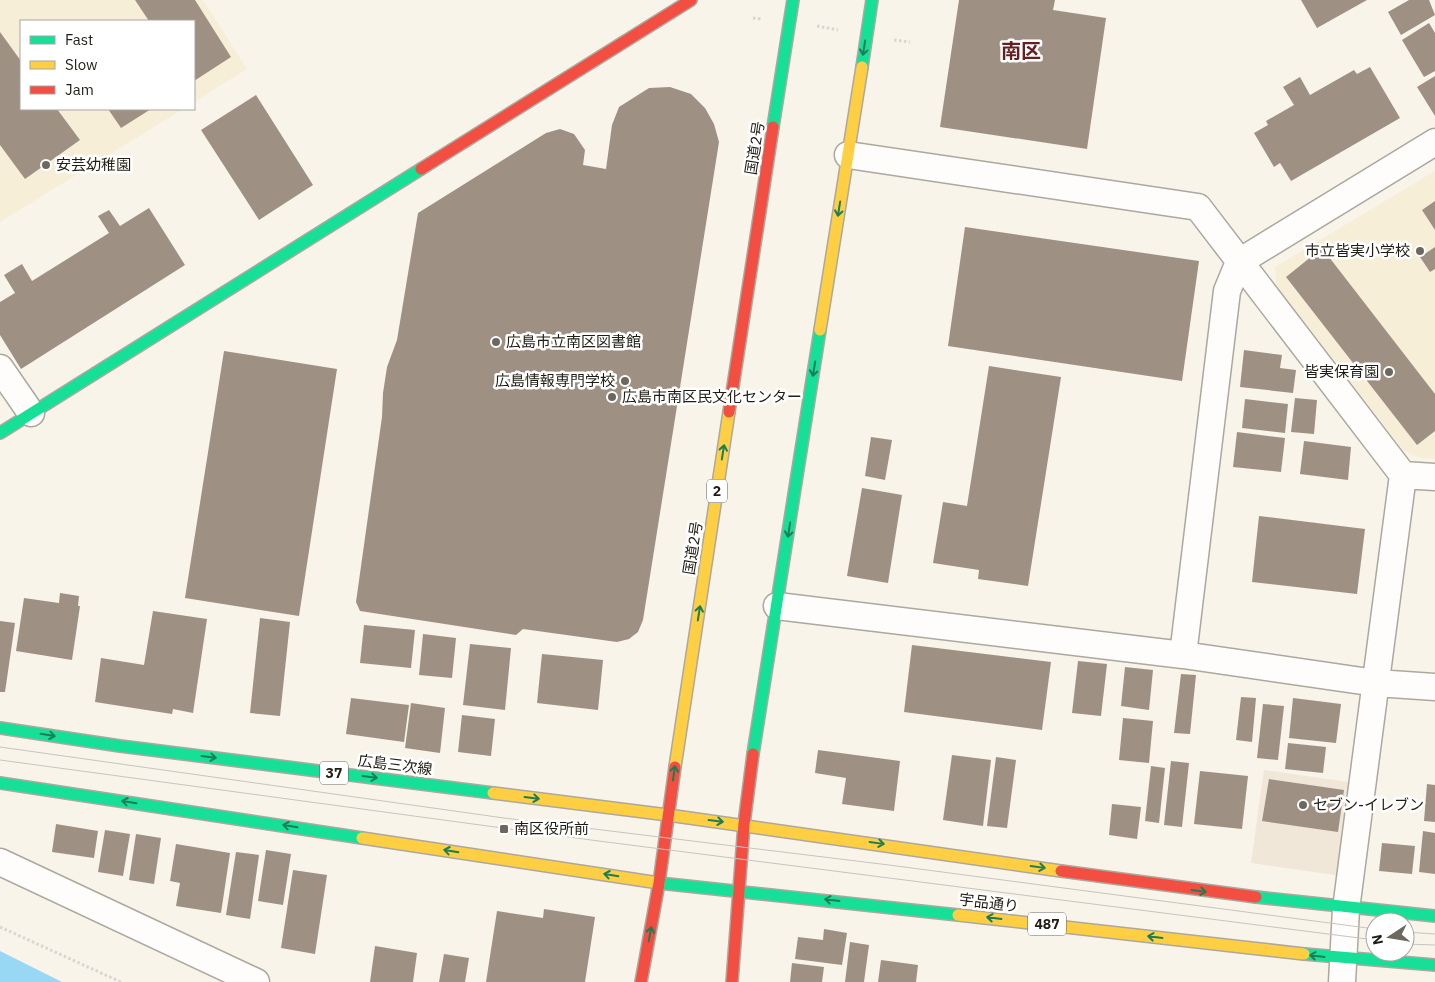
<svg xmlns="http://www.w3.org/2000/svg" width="1435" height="982" font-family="'IBM Plex Sans','Noto Sans JP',sans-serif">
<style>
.commercial{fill:#f0e7d8}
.built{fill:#f7eed8}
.water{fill:#98d8f4}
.building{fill:#9f9084}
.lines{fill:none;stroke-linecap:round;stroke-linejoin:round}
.street-casing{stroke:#aca89f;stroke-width:29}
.fast-casing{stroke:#aca89f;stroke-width:14}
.slow-casing{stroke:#aca89f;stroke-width:14}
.jam-casing{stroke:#aca89f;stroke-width:14}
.path{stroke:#d7d6d3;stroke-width:3;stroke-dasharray:2.5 2.5;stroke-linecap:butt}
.street{stroke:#fefdfc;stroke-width:26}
.fast{stroke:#16e098;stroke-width:11}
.slow{stroke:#ffcf43;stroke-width:11}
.jam{stroke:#f24e42;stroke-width:11}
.tram{stroke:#c6c4c2;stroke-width:1}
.oneway{stroke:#1b7e56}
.poi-dot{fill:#6c685f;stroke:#fff;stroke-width:2}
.labels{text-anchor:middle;stroke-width:5;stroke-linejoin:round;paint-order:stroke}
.shield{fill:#fff;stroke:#63615a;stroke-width:1}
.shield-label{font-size:14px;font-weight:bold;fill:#201d14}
.street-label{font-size:15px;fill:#201d14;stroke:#fff}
.poi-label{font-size:15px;fill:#201d14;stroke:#fff;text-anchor:start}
.district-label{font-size:20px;font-weight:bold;fill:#651f21;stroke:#fff}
</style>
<rect width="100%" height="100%" fill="#f8f4e9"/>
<!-- commercial -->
<path class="commercial" d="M1264,770L1355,783L1342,876L1251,863Z"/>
<!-- built -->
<path class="built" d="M0,0H203L247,69L194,102V21H21V109H183L0,222Z
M1435,171V459L1420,458L1403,450L1276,285L1275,267Z"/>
<!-- water -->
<path class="water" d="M0,951L62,982H0Z"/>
<!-- building -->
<path class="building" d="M135,0H195L231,57L194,81V21H149Z
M959,0H1055L1053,10L1106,18L1087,149L940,127Z
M1301,0H1367L1317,28Z
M1409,0H1429L1435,15L1401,35L1388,12Z
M1429,23L1435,33V71L1424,77L1402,40Z
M0,32L21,61V109H57L80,140L25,179L0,145Z
M1370,67L1400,118L1291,181L1280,163L1274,167L1254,133L1268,125L1266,121L1294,105L1283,87L1300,77L1310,95L1354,70L1357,74Z
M1435,76V116L1417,87Z
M670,87L691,94L705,108L714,124L719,142L643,620L638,632L629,639L617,642L523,629L516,635L360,611L356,602L382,417L383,393L387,367L397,340L418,213L546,133L560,129L574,134L585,150L583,165L606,169L612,125L619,107L649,88Z
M256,95L313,185L259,220L201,130Z
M108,109H151L121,128Z
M1435,201V230L1422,210Z
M149,208L185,265L21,369L0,335V302L15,293L4,275L22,264L32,281L109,233L98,216L109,210L120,226Z
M965,227L1199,261L1182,381L948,346Z
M1435,247V269L1430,272L1420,257Z
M1322,248L1435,394V431L1417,445L1286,277Z
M1244,350L1282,355L1280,368L1296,370L1293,393L1240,387Z
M224,351L337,369L299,616L185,598Z
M989,366L1061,377L1028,586L978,579L979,570L933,563L943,502L967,506Z
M1295,398L1317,400L1314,434L1291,432Z
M1245,399L1288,404L1285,433L1242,428Z
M1237,432L1285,438L1281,472L1233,467Z
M871,437L892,440L885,480L865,476Z
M1304,441L1351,447L1348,480L1300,474Z
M862,488L902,495L888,583L847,576Z
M1259,516L1365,529L1357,594L1252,582Z
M60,593L79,596L78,606H80L72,660L16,651L24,598L59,603Z
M153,611L207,619L193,713L173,709L172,714L95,702L101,658L144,665Z
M260,618L290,622L280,716L250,713Z
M0,621L15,623L5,692H0Z
M364,625L415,630L411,668L360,663Z
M423,634L456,638L452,678L419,675Z
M470,644L511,648L505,710L463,705Z
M912,645L1051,662L1042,730L904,712Z
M542,654L603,660L598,710L537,703Z
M1078,661L1107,664L1101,716L1072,713Z
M1125,667L1153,670L1149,710L1121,706Z
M1181,674L1196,675L1190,734L1174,733Z
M1241,697L1256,698L1252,742L1236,740Z
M351,698L409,705L404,742L346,734Z
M1293,698L1341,704L1336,743L1289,738Z
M411,703L445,708L440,753L405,748Z
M1263,704L1284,706L1278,760L1257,758Z
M462,715L495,719L491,756L458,752Z
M1123,718L1153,721L1149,763L1119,760Z
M1288,743L1326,747L1323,773L1285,769Z
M818,750L900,761L894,811L842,804L846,778L815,773Z
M952,755L991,760L983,826L943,820Z
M996,757L1016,760L1007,828L987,826Z
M1171,761L1189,763L1182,827L1164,825Z
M1151,766L1165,768L1159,823L1145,821Z
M1200,771L1248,776L1242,829L1194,824Z
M1269,779L1344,790L1338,832L1262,821Z
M1427,784L1435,785V822L1424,821Z
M1112,804L1141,807L1137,839L1109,835Z
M56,824L98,831L94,858L52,852Z
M105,830L130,834L123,876L98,872Z
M1423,831L1435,833V874L1419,872Z
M136,834L161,838L154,884L129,880Z
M1382,843L1415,846L1412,874L1379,871Z
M176,844L230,853L221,913L176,906L180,883L170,881Z
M266,850L291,854L283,905L258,901Z
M236,852L259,855L250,919L226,915Z
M293,870L327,875L315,954L281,948Z
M544,909L595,917L585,982H486L497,911L543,918Z
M824,929L847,933L842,965L795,959L798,937L823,940Z
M850,942L869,945L864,982H845Z
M375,946L417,953L413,982H370Z
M444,954L469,958L465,982H439Z
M881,960L918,965L916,982H878Z
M792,963L824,967L822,982H790Z"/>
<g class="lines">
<defs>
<path id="street" d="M848,155L1198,207L1403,475L1435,477
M0,368L31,413
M777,606L1183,655L1376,683L1435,687
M1183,655L1227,291L1239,262L1435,142
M0,862L256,982
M1342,982L1346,909L1403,475"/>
<path id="fast" d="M862,67L872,0
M773,127L793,0
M0,433L421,169
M0,728L120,746L493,793
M753,754L820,330
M0,783L362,838
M659,883L958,915
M1256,897L1435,916
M1304,954L1435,965"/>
<path id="slow" d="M820,330L862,67
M675,767L729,412
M493,793L668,815
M668,815L1061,871
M362,838L659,883
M958,915L1304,954"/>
<path id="jam" d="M421,169L691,0
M729,412L773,127
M1061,871L1256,897
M641,982L659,883L675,767
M732,982L744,824L753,754"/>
</defs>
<!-- street casing -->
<use href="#street" class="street-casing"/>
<!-- fast casing -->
<use href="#fast" class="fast-casing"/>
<!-- slow casing -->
<use href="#slow" class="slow-casing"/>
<!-- jam casing -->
<use href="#jam" class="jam-casing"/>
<!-- path -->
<path class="path" d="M753,18L762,19
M817,26L838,30
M894,40L910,42
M0,927L121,982"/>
<!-- street -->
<use href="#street" class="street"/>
<!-- fast -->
<use href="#fast" class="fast"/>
<!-- slow -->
<use href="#slow" class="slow"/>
<!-- jam -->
<use href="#jam" class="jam"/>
<!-- tram -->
<path class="tram" d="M0,747L504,818L889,865L1375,929
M0,760L591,840L1375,940
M1405,932L1435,934
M1405,944L1435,945"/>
</g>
<!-- one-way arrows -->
<defs><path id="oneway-shaft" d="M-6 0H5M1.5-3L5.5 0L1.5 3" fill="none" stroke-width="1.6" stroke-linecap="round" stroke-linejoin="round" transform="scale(1.25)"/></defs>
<g class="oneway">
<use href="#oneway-shaft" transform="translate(864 48) rotate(99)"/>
<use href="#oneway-shaft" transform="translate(839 209) rotate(99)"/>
<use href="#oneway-shaft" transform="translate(814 369) rotate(99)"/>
<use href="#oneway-shaft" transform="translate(723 452) rotate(-81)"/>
<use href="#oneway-shaft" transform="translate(789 530) rotate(99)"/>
<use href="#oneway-shaft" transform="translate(699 613) rotate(-81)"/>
<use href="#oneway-shaft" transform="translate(48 735) rotate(9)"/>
<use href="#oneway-shaft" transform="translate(209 757) rotate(7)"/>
<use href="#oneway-shaft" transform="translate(674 773) rotate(-82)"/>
<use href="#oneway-shaft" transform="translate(370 777) rotate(7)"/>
<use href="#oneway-shaft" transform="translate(532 798) rotate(7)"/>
<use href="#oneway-shaft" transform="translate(129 802) rotate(-171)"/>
<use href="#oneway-shaft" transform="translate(716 821) rotate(7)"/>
<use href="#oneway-shaft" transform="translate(290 826) rotate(-171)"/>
<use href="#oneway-shaft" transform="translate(877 843) rotate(8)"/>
<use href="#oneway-shaft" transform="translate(451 851) rotate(-171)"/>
<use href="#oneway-shaft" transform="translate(1038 867) rotate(8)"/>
<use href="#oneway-shaft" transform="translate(611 875) rotate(-171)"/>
<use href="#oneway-shaft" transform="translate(1199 891) rotate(8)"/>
<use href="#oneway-shaft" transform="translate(832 900) rotate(-173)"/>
<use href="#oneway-shaft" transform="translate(994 918) rotate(-173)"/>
<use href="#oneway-shaft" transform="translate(650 934) rotate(-80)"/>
<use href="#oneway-shaft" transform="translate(1155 937) rotate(-173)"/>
<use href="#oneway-shaft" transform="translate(1317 956) rotate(-173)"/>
</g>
<!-- markers -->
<g class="poi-dot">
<circle cx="46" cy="165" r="5"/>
<circle cx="1420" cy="251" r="5"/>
<circle cx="496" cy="342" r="5"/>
<circle cx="1389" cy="372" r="5"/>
<circle cx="625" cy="381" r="5"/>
<circle cx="612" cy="397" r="5"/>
<circle cx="1303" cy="805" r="5"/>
<rect x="499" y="824" width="10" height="10" rx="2.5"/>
</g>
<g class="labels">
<!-- shield labels -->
<g class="shield">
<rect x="707" y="479.5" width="20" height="23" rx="4"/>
<rect x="320" y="761.5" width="28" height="23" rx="4"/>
<rect x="1028" y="912.5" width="38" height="23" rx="4"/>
</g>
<g class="shield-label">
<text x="717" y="496">2</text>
<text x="334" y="778">37</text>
<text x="1047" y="929">487</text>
</g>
<!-- street labels -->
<g class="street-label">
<text transform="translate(755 148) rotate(-81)" y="5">国道2号</text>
<text transform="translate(693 548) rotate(-81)" y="5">国道2号</text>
<text transform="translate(395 765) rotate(7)" y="5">広島三次線</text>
<text transform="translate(989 903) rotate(7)" y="5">宇品通り</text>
</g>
<!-- poi labels -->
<g class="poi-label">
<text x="56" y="170">安芸幼稚園</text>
<text x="1410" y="256" text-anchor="end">市立皆実小学校</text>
<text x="506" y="347">広島市立南区図書館</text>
<text x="1379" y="377" text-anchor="end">皆実保育園</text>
<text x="615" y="386" text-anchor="end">広島情報専門学校</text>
<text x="622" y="402">広島市南区民文化センター</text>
<text x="1313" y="810">セブン-イレブン</text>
<text x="514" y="834">南区役所前</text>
</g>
<!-- district labels -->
<g class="district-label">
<text x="1021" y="58">南区</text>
</g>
</g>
<!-- legend -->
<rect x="20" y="20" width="175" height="90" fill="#ffffff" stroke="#a6a5a1"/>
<rect x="30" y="36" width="25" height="8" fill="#16e098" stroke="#a6a5a1"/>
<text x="65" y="45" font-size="15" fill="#201d14">Fast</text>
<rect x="30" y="61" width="25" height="8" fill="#ffcf43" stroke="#a6a5a1"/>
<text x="65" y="70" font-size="15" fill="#201d14">Slow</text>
<rect x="30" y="86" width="25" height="8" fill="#f24e42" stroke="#a6a5a1"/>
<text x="65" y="95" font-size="15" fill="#201d14">Jam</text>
<!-- north arrow -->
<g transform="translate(1390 937) rotate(258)"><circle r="24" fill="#ffffff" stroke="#a6a5a1"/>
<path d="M0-4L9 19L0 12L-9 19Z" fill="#6c685f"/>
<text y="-8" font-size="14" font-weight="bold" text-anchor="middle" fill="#201d14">N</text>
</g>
</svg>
